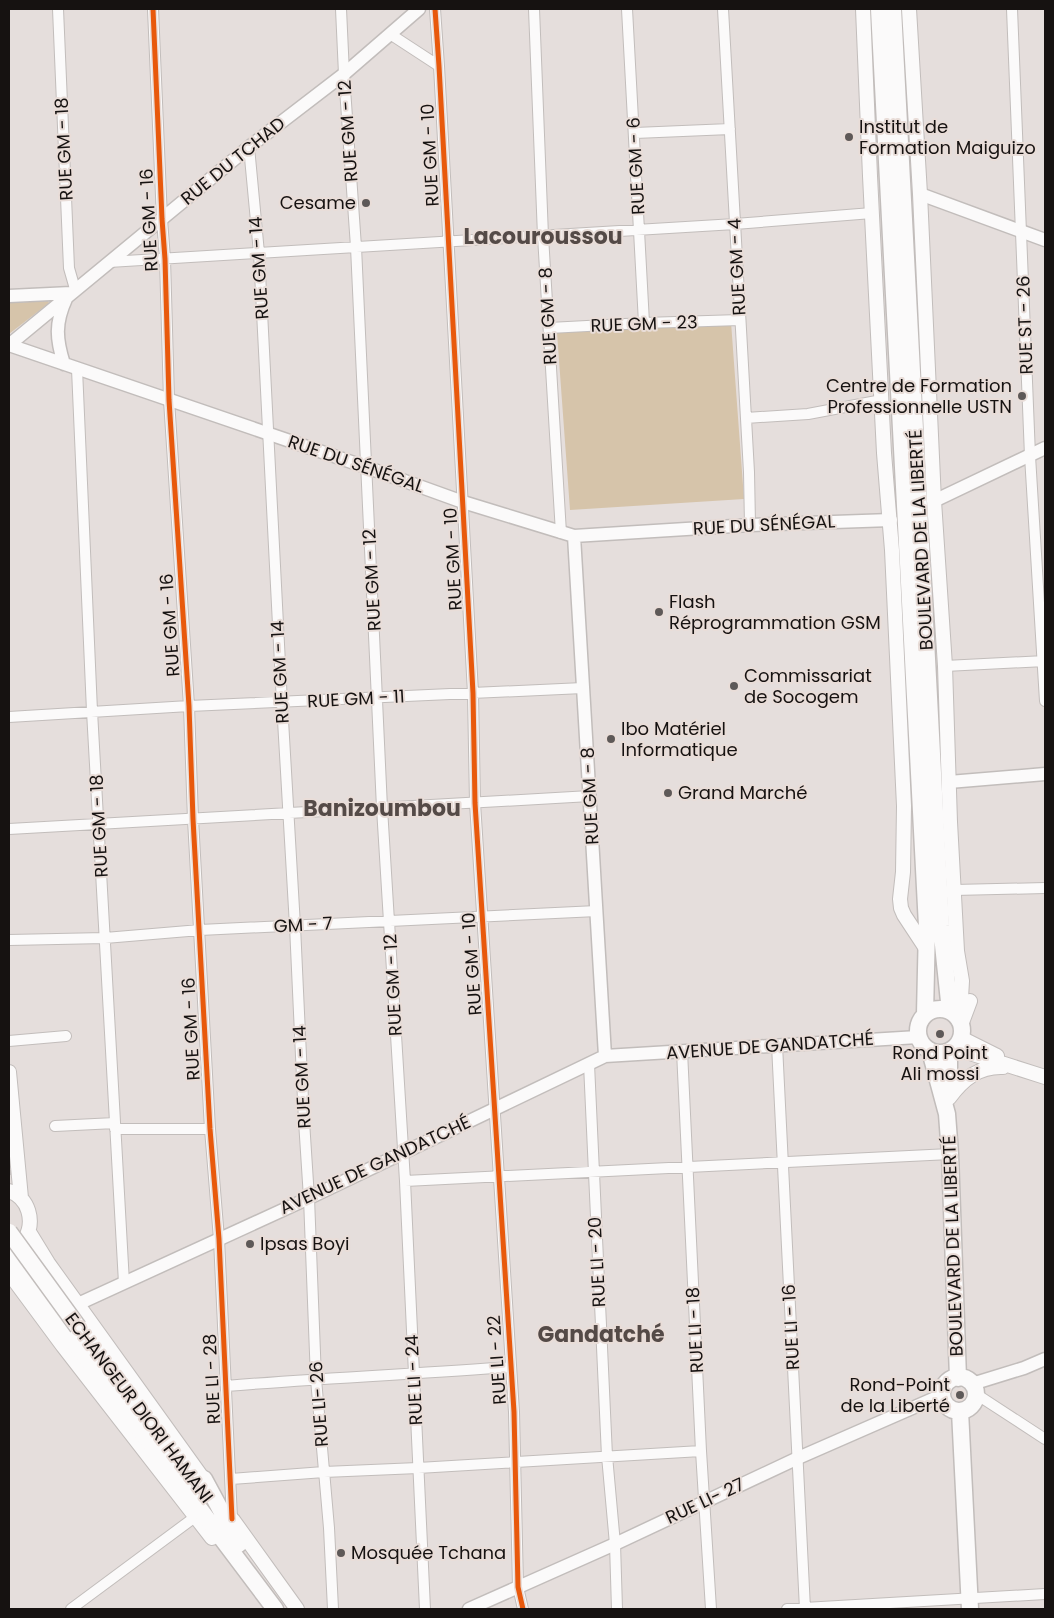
<svg xmlns="http://www.w3.org/2000/svg" width="1054" height="1618" font-family="Poppins,sans-serif">
<style>
.green{fill:#d6c4aa}
.lines{fill:none;stroke-linecap:round;stroke-linejoin:round}
.secondary-tunnel{stroke:#c6bfbe;stroke-width:14;stroke-dasharray:14 7;stroke-linecap:butt}
.minor-casing{stroke:#c2bdbb;stroke-width:12}
.tertiary-casing{stroke:#c2bdbb;stroke-width:15}
.secondary-casing{stroke:#c2bdbb;stroke-width:16}
.primary-casing{stroke:#c2bdbb;stroke-width:19}
.trunk-casing{stroke:#c2bdbb;stroke-width:19}
.minor{stroke:#fbfafa;stroke-width:10}
.tertiary{stroke:#fbfafa;stroke-width:12}
.secondary{stroke:#fbfafa;stroke-width:14}
.primary{stroke:#fbfafa;stroke-width:16}
.trunk{stroke:#fbfafa;stroke-width:16}
.primary-bridge-casing{stroke:#c2bdbb;stroke-width:19;stroke-linecap:butt}
.primary-bridge{stroke:#fbfafa;stroke-width:16}
.cycleway-casing{stroke:#e9ddd8;stroke-width:8}
.cycleway{stroke:#e8590c;stroke-width:5}
.poi-dot{fill:#5e5958;stroke:#e9ddd8;stroke-width:2}
.labels{text-anchor:middle;stroke-width:4;stroke-linejoin:round;paint-order:stroke}
.poi-label{font-size:18px;fill:#161211;stroke:#e9ddd8;text-anchor:start}
.street-label{font-size:18px;fill:#161211;stroke:#e9ddd8}
.district-label{font-size:22px;font-weight:bold;fill:#544a47;stroke:#e9ddd8}
</style>
<rect width="100%" height="100%" fill="#e5dedc"/>
<!-- green -->
<path class="green" d="M48,301L49,303L9,334V303Z
M731,322L744,499L570,510L557,333Z"/>
<g class="lines">
<!-- secondary-tunnel -->
<path class="secondary-tunnel" d="M9,1175V1170"/>
<defs>
<path id="minor" d="M58,9L69,268L75,289
M153,9L162,219L165,259L169,400L189,706L193,819L210,1129L219,1239L232,1519
M341,9L344,74L356,247L382,808L405,1181L425,1609
M435,9L439,66L473,693L475,803L514,1412L518,1587L523,1609
M534,9L543,236L561,533
M627,9L644,323
M723,9L749,472L750,525
M1012,9L1030,456L1045,701
M390,34L439,66
M635,133L730,129
M249,147L259,253L282,703L295,926L304,1121L309,1198L316,1379L329,1528L333,1609
M109,262L735,224L872,213
M549,328L644,323L740,320
M77,369L92,711L124,1283
M746,418L808,414L882,400
M945,666L1045,661
M9,717L189,706L583,688
M9,829L590,796
M954,890L1045,888
M9,940L105,938L200,930L597,911
M9,1041L66,1036
M777,1045L805,1609
M682,1051L701,1451L711,1609
M589,1064L607,1456L615,1544L617,1609
M55,1126L115,1123
M115,1129H210
M405,1181L950,1154
M226,1386C321,1378 416,1374 511,1367
M976,1394L1045,1439
M231,1479L324,1472L418,1468L701,1451
M71,1609L195,1517
M787,1609L1045,1594"/>
<path id="tertiary" d="M920,194L1045,240
M9,296L71,293
M9,345L366,467L463,502L574,536L750,525L891,520
M9,345L249,147L344,74L419,9
M64,364C56,339 55,323 66,299
M934,501L1045,448
M574,536L605,1056
M949,782L1045,774
M78,1304L309,1198L605,1056L918,1037
M972,1384L1024,1368L1045,1359
M469,1609L615,1544L798,1458L942,1395"/>
<path id="secondary" d="M863,9L870,176L884,453L892,550L904,806L903,872L900,899L901,908L904,915L927,950
M909,9L920,194L934,501L945,666L950,822L957,951L962,981L961,998L955,1014
M961,1025L970,1001
M961,1038L997,1056
M954,1048L1045,1077
M9,1072L21,1198
M949,1098C963,1079 979,1066 1003,1067
M9,1191C29,1198 35,1221 25,1239
M29,1232L48,1263L209,1487
M9,1273L63,1346L212,1538
M233,1520L297,1609"/>
<path id="primary" d="M9,1252L68,1334L275,1609
M78,1327L171,1451
M204,1479L239,1544"/>
<path id="trunk" d="M879,9L927,926L925,1014
M893,9L941,926L950,1011
M918 1031a22 22 0 1 1 44 0a22 22 0 1 1-44 0Z
M930,1051L947,1114L950,1154L958,1378
M949,1094V1052
M942 1394a17 17 0 1 1 34 0a17 17 0 1 1-34 0Z
M960,1411L970,1609"/>
</defs>
<!-- minor casing -->
<use href="#minor" class="minor-casing"/>
<!-- tertiary casing -->
<use href="#tertiary" class="tertiary-casing"/>
<!-- secondary casing -->
<use href="#secondary" class="secondary-casing"/>
<!-- primary casing -->
<use href="#primary" class="primary-casing"/>
<!-- trunk casing -->
<use href="#trunk" class="trunk-casing"/>
<!-- minor -->
<use href="#minor" class="minor"/>
<!-- tertiary -->
<use href="#tertiary" class="tertiary"/>
<!-- secondary -->
<use href="#secondary" class="secondary"/>
<!-- primary -->
<use href="#primary" class="primary"/>
<!-- trunk -->
<use href="#trunk" class="trunk"/>
<defs>
<path id="primary-bridge" d="M9,1232L78,1327"/>
</defs>
<!-- primary-bridge casing -->
<use href="#primary-bridge" class="primary-bridge-casing"/>
<!-- primary-bridge -->
<use href="#primary-bridge" class="primary-bridge"/>
<defs>
<path id="cycleway" d="M153,9L162,219L165,259L169,400L189,706L193,819L210,1129L219,1239L232,1519
M435,9L439,66L473,693L475,803L514,1412L518,1587L523,1609"/>
</defs>
<!-- cycleway casing -->
<use href="#cycleway" class="cycleway-casing"/>
<!-- cycleway -->
<use href="#cycleway" class="cycleway"/>
</g>
<!-- markers -->
<g class="poi-dot">
<circle cx="849" cy="137" r="5"/>
<circle cx="366" cy="203" r="5"/>
<circle cx="1022" cy="396" r="5"/>
<circle cx="659" cy="612" r="5"/>
<circle cx="734" cy="686" r="5"/>
<circle cx="611" cy="739" r="5"/>
<circle cx="668" cy="793" r="5"/>
<circle cx="940" cy="1034" r="5"/>
<circle cx="250" cy="1244" r="5"/>
<circle cx="960" cy="1395" r="5"/>
<circle cx="341" cy="1553" r="5"/>
</g>
<g class="labels">
<!-- poi labels -->
<g class="poi-label">
<text x="859" y="133">Institut de<tspan x="859" dy="21">Formation Maiguizo</tspan></text>
<text x="356" y="209" text-anchor="end">Cesame</text>
<text x="1012" y="392" text-anchor="end">Centre de Formation<tspan x="1012" dy="21">Professionnelle USTN</tspan></text>
<text x="669" y="608">Flash<tspan x="669" dy="21">Réprogrammation GSM</tspan></text>
<text x="744" y="682">Commissariat<tspan x="744" dy="21">de Socogem</tspan></text>
<text x="621" y="735">Ibo Matériel<tspan x="621" dy="21">Informatique</tspan></text>
<text x="678" y="799">Grand Marché</text>
<text x="940" y="1059" text-anchor="middle">Rond Point<tspan x="940" dy="21">Ali mossi</tspan></text>
<text x="260" y="1250">Ipsas Boyi</text>
<text x="950" y="1391" text-anchor="end">Rond-Point<tspan x="950" dy="21">de la Liberté</tspan></text>
<text x="351" y="1559">Mosquée Tchana</text>
</g>
<!-- street labels -->
<g class="street-label">
<text transform="translate(348 131) rotate(-94)" y="6">RUE GM - 12</text>
<text transform="translate(64 149) rotate(-93)" y="6">RUE GM - 18</text>
<text transform="translate(430 155) rotate(-93)" y="6">RUE GM - 10</text>
<text transform="translate(233 161) rotate(-39)" y="6">RUE DU TCHAD</text>
<text transform="translate(636 166) rotate(-93)" y="6">RUE GM - 6</text>
<text transform="translate(149 220) rotate(-93)" y="6">RUE GM - 16</text>
<text transform="translate(737 267) rotate(-93)" y="6">RUE GM - 4</text>
<text transform="translate(259 268) rotate(-94)" y="6">RUE GM - 14</text>
<text transform="translate(548 316) rotate(-93)" y="6">RUE GM - 8</text>
<text transform="translate(644 324) rotate(-2)" y="6">RUE GM - 23</text>
<text transform="translate(1025 325) rotate(-92)" y="6">RUE ST - 26</text>
<text transform="translate(356 464) rotate(19)" y="6">RUE DU SÉNÉGAL</text>
<text transform="translate(764 525) rotate(-3)" y="6">RUE DU SÉNÉGAL</text>
<text transform="translate(921 540) rotate(-93)" y="6">BOULEVARD DE LA LIBERTÉ</text>
<text transform="translate(453 559) rotate(-93)" y="6">RUE GM - 10</text>
<text transform="translate(372 580) rotate(-93)" y="6">RUE GM - 12</text>
<text transform="translate(170 625) rotate(-94)" y="6">RUE GM - 16</text>
<text transform="translate(280 672) rotate(-93)" y="6">RUE GM - 14</text>
<text transform="translate(356 699) rotate(-3)" y="6">RUE GM - 11</text>
<text transform="translate(590 796) rotate(-93)" y="6">RUE GM - 8</text>
<text transform="translate(99 826) rotate(-93)" y="6">RUE GM - 18</text>
<text transform="translate(303 925) rotate(-3)" y="6">GM - 7</text>
<text transform="translate(472 964) rotate(-94)" y="6">RUE GM - 10</text>
<text transform="translate(393 985) rotate(-93)" y="6">RUE GM - 12</text>
<text transform="translate(191 1029) rotate(-93)" y="6">RUE GM - 16</text>
<text transform="translate(770 1046) rotate(-4)" y="6">AVENUE DE GANDATCHÉ</text>
<text transform="translate(302 1077) rotate(-93)" y="6">RUE GM - 14</text>
<text transform="translate(375 1165) rotate(-25)" y="6">AVENUE DE GANDATCHÉ</text>
<text transform="translate(953 1246) rotate(-92)" y="6">BOULEVARD DE LA LIBERTÉ</text>
<text transform="translate(597 1262) rotate(-93)" y="6">RUE LI - 20</text>
<text transform="translate(791 1327) rotate(-93)" y="6">RUE LI - 16</text>
<text transform="translate(695 1330) rotate(-93)" y="6">RUE LI - 18</text>
<text transform="translate(497 1360) rotate(-94)" y="6">RUE LI - 22</text>
<text transform="translate(212 1379) rotate(-93)" y="6">RUE LI - 28</text>
<text transform="translate(414 1380) rotate(-93)" y="6">RUE LI - 24</text>
<text transform="translate(319 1404) rotate(-94)" y="6">RUE LI- 26</text>
<text transform="translate(139 1408) rotate(53)" y="6">ECHANGEUR DIORI HAMANI</text>
<text transform="translate(705 1501) rotate(-25)" y="6">RUE LI- 27</text>
</g>
<!-- district labels -->
<g class="district-label">
<text x="543" y="244">Lacouroussou</text>
<text x="382" y="816">Banizoumbou</text>
<text x="601" y="1342">Gandatché</text>
</g>
</g>
<!-- border -->
<rect width="1054" height="1618" fill="none" stroke="#161211" stroke-width="20"/>
</svg>
